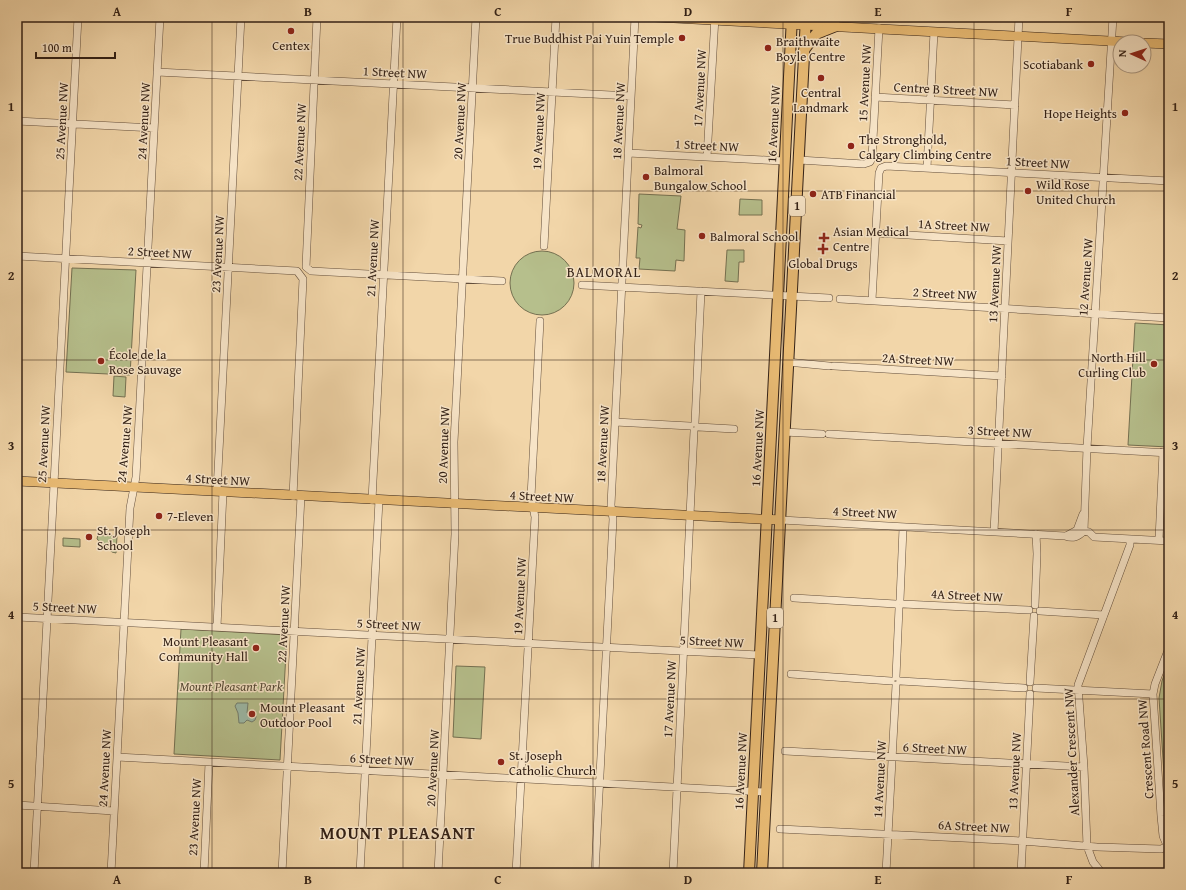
<svg xmlns="http://www.w3.org/2000/svg" width="1186" height="890" font-family="'Gentium Book Plus',serif">
<style>
.green{fill:#b6bf8c;stroke:#747051}
.water{fill:#9bb9a7;stroke:#717c6d}
.lines{fill:none;stroke-linecap:round;stroke-linejoin:round}
.minor-casing{stroke:#634e3b;stroke-width:8}
.major-casing{stroke:#332116;stroke-width:10}
.highway-casing{stroke:#332116;stroke-width:12}
.minor{stroke:#f7e4c7;stroke-width:7}
.major{stroke:#e9bb74;stroke-width:9}
.highway{stroke:#e9bb74;stroke-width:10}
.grid{fill:none;stroke:#332116;stroke-width:1;stroke-opacity:0.55}
.poi-dot{fill:#8f2418;stroke:#f7e4c7;stroke-width:1.5}
.labels{text-anchor:middle;stroke-width:3;stroke-linejoin:round;paint-order:stroke}
.shield{fill:#f7e4c7;stroke:#6e5c4b;stroke-width:1}
.shield-label{font-size:12px;font-weight:bold;fill:#332116}
.poi-label{font-size:13px;fill:#332116;stroke:#f7e4c7;text-anchor:start}
.street-label{font-size:13px;fill:#332116;stroke:#f7e4c7}
.park-label{font-size:13px;font-style:italic;fill:#544834;stroke:#f7e4c7}
.neighbourhood-label{font-size:14px;letter-spacing:1px;fill:#332116;stroke:#f7e4c7}
.district-label{font-size:17px;font-weight:bold;letter-spacing:1px;fill:#332116;stroke:#f7e4c7}
.neatline{fill:none;stroke:#332116;stroke-width:1.5}
.grid-label{font-size:13px;text-anchor:middle;font-weight:bold;fill:#332116}
</style>
<rect width="100%" height="100%" fill="#f2d6a9"/>
<filter id="stains"><feTurbulence type="fractalNoise" baseFrequency=".005" numOctaves="4"/><feColorMatrix values="0 0 0 0 .2 0 0 0 0 .09 0 0 0 0 .02 0 0 0 .5 -.17"/></filter>
<radialGradient id="worn" r=".72"><stop offset=".6" stop-color="#630" stop-opacity="0"/><stop offset="1" stop-color="#630" stop-opacity=".3"/></radialGradient>
<!-- green -->
<path class="green" d="M639,194L681,196L677,229L685,230L684,261L676,260L675,271L639,269L640,258H636L638,227L641,228L642,225L638,224Z
M740,199L762,200V215H739Z
M727,250H744V262H739L738,282L725,281Z
M510 283a32 32 0 1 1 64 0a32 32 0 1 1-64 0Z
M72,268L136,270L130,375L66,372Z
M1135,323L1169,325V447L1128,445Z
M114,376L126,377L125,397L113,396Z
M98,535L117,536L116,553L112,552L97,539Z
M63,538L80,539V547L63,546Z
M181,629L287,635L280,760L174,754Z
M1169,661V831L1167,819L1159,698L1162,681Z
M456,666L485,667L481,739L453,737Z"/>
<!-- water -->
<path class="water" d="M237,703H248L247,713H255L256,717L255,720L252,722L247,720L244,723H239L238,713L235,706Z"/>
<g class="lines">
<defs>
<path id="minor" d="M317,17L306,267L311,271L502,281
M157,72L631,96
M875,97L1015,105
M17,121L154,128
M628,153L784,161
M707,157L715,17
M799,160L864,164L870,162L872,158L879,28
M927,168L934,32
M875,233L1008,241
M544,246L556,17
M17,256L297,271L303,279L293,496
M582,285L829,298
M840,299L1169,318
M872,300L879,173L881,168L886,166L1169,181
M787,362L829,366
M834,366L1002,376
M615,422L690,426
M695,423L701,291
M698,427L734,429
M784,432L822,434
M829,434L1169,453
M217,491L241,17
M372,500L397,17
M781,520L1065,536C1073,539 1078,537 1084,531
M1084,531L1087,448L1113,17
M1084,531L1089,532L1094,537L1169,541
M994,532L1019,17
M1066,536L1077,530L1083,514
M1159,540L1163,452
M794,598L896,604
M900,600L903,528
M903,604L1029,610
M1035,605L1037,554L1036,534
M1040,611L1104,615
M17,617L759,655
M217,627L223,492
M791,674L891,681
M896,677L899,608
M900,681L1024,688
M1030,682L1034,616
M1036,688L1153,694
M785,751L1084,767
M117,757L766,792
M17,805L114,811
M780,829L1022,841L1097,847L1161,849L1166,847
M1169,850L1163,836L1161,816L1153,694L1155,684L1169,648
M34,873L78,17
M111,873L130,508L136,477L160,17
M204,873L209,763
M282,873L301,496
M360,873L379,500
M438,873L455,534L454,442L476,17
M516,873L535,517L531,497L540,321
M595,873L613,519L611,505L635,17
M673,873L694,431
M886,873L896,685
M1021,873L1030,694
M1102,873L1093,862L1087,846L1084,767L1078,685L1130,545V539"/>
<path id="major" d="M655,17L1128,42
M1144,43L1169,44
M17,481L781,520"/>
<path id="highway" d="M823,17L836,26
M804,50L816,34L836,26
M749,873L792,17
M762,873L806,17"/>
</defs>
<!-- minor casing -->
<use href="#minor" class="minor-casing"/>
<!-- major casing -->
<use href="#major" class="major-casing"/>
<!-- highway casing -->
<use href="#highway" class="highway-casing"/>
<!-- minor -->
<use href="#minor" class="minor"/>
<!-- major -->
<use href="#major" class="major"/>
<!-- highway -->
<use href="#highway" class="highway"/>
</g>
<!-- grid -->
<path class="grid" d="M212,17V873M403,17V873M593,17V873M783,17V873M974,17V873M17,191H1169M17,360H1169M17,530H1169M17,699H1169"/>
<!-- markers -->
<g class="poi-dot">
<circle cx="291" cy="31" r="4"/>
<circle cx="682" cy="38" r="4"/>
<circle cx="768" cy="48" r="4"/>
<circle cx="1091" cy="64" r="4"/>
<circle cx="821" cy="78" r="4"/>
<circle cx="1125" cy="113" r="4"/>
<circle cx="851" cy="146" r="4"/>
<circle cx="646" cy="177" r="4"/>
<circle cx="1028" cy="191" r="4"/>
<circle cx="813" cy="194" r="4"/>
<circle cx="702" cy="236" r="4"/>
<path d="M822 232h4v4h4v4h-4v4h-4v-4h-4v-4h4z"/>
<path d="M821 243h4v4h4v4h-4v4h-4v-4h-4v-4h4z"/>
<circle cx="101" cy="361" r="4"/>
<circle cx="1154" cy="364" r="4"/>
<circle cx="159" cy="516" r="4"/>
<circle cx="89" cy="537" r="4"/>
<circle cx="256" cy="648" r="4"/>
<circle cx="252" cy="714" r="4"/>
<circle cx="501" cy="762" r="4"/>
</g>
<g class="labels">
<!-- shield labels -->
<g class="shield">
<rect x="789" y="196" width="16" height="20" rx="3"/>
<rect x="767" y="608" width="16" height="20" rx="3"/>
</g>
<g class="shield-label">
<text x="797" y="210">1</text>
<text x="775" y="622">1</text>
</g>
<!-- poi labels -->
<g class="poi-label">
<text x="674" y="43" text-anchor="end">True Buddhist Pai Yuin Temple</text>
<text x="776" y="46">Braithwaite<tspan x="776" dy="15">Boyle Centre</tspan></text>
<text x="291" y="50" text-anchor="middle">Centex</text>
<text x="1083" y="69" text-anchor="end">Scotiabank</text>
<text x="821" y="97" text-anchor="middle">Central<tspan x="821" dy="15">Landmark</tspan></text>
<text x="1117" y="118" text-anchor="end">Hope Heights</text>
<text x="859" y="144">The Stronghold,<tspan x="859" dy="15">Calgary Climbing Centre</tspan></text>
<text x="654" y="175">Balmoral<tspan x="654" dy="15">Bungalow School</tspan></text>
<text x="1036" y="189">Wild Rose<tspan x="1036" dy="15">United Church</tspan></text>
<text x="821" y="199">ATB Financial</text>
<text x="833" y="236">Asian Medical<tspan x="833" dy="15">Centre</tspan></text>
<text x="710" y="241">Balmoral School</text>
<text x="823" y="268" text-anchor="middle">Global Drugs</text>
<text x="109" y="359">École de la<tspan x="109" dy="15">Rose Sauvage</tspan></text>
<text x="1146" y="362" text-anchor="end">North Hill<tspan x="1146" dy="15">Curling Club</tspan></text>
<text x="167" y="521">7-Eleven</text>
<text x="97" y="535">St. Joseph<tspan x="97" dy="15">School</tspan></text>
<text x="248" y="646" text-anchor="end">Mount Pleasant<tspan x="248" dy="15">Community Hall</tspan></text>
<text x="260" y="712">Mount Pleasant<tspan x="260" dy="15">Outdoor Pool</tspan></text>
<text x="509" y="760">St. Joseph<tspan x="509" dy="15">Catholic Church</tspan></text>
</g>
<!-- street labels -->
<g class="street-label">
<text transform="translate(395 72) rotate(3)" y="5">1 Street NW</text>
<text transform="translate(864 83) rotate(-87)" y="5">15 Avenue NW</text>
<text transform="translate(699 88) rotate(-87)" y="5">17 Avenue NW</text>
<text transform="translate(946 89) rotate(3)" y="5">Centre B Street NW</text>
<text transform="translate(61 121) rotate(-87)" y="5">25 Avenue NW</text>
<text transform="translate(143 121) rotate(-87)" y="5">24 Avenue NW</text>
<text transform="translate(459 121) rotate(-87)" y="5">20 Avenue NW</text>
<text transform="translate(618 121) rotate(-87)" y="5">18 Avenue NW</text>
<text transform="translate(773 124) rotate(-87)" y="5">16 Avenue NW</text>
<text transform="translate(538 131) rotate(-87)" y="5">19 Avenue NW</text>
<text transform="translate(299 142) rotate(-87)" y="5">22 Avenue NW</text>
<text transform="translate(707 145) rotate(3)" y="5">1 Street NW</text>
<text transform="translate(1038 162) rotate(3)" y="5">1 Street NW</text>
<text transform="translate(954 225) rotate(3)" y="5">1A Street NW</text>
<text transform="translate(160 252) rotate(3)" y="5">2 Street NW</text>
<text transform="translate(217 254) rotate(-87)" y="5">23 Avenue NW</text>
<text transform="translate(372 258) rotate(-87)" y="5">21 Avenue NW</text>
<text transform="translate(1085 277) rotate(-86)" y="5">12 Avenue NW</text>
<text transform="translate(994 284) rotate(-87)" y="5">13 Avenue NW</text>
<text transform="translate(945 293) rotate(3)" y="5">2 Street NW</text>
<text transform="translate(918 359) rotate(3)" y="5">2A Street NW</text>
<text transform="translate(1000 431) rotate(3)" y="5">3 Street NW</text>
<text transform="translate(43 444) rotate(-87)" y="5">25 Avenue NW</text>
<text transform="translate(124 444) rotate(-85)" y="5">24 Avenue NW</text>
<text transform="translate(602 444) rotate(-87)" y="5">18 Avenue NW</text>
<text transform="translate(443 445) rotate(-88)" y="5">20 Avenue NW</text>
<text transform="translate(757 448) rotate(-87)" y="5">16 Avenue NW</text>
<text transform="translate(218 479) rotate(3)" y="5">4 Street NW</text>
<text transform="translate(542 496) rotate(3)" y="5">4 Street NW</text>
<text transform="translate(865 512) rotate(3)" y="5">4 Street NW</text>
<text transform="translate(967 595) rotate(3)" y="5">4A Street NW</text>
<text transform="translate(519 596) rotate(-87)" y="5">19 Avenue NW</text>
<text transform="translate(65 607) rotate(3)" y="5">5 Street NW</text>
<text transform="translate(283 624) rotate(-87)" y="5">22 Avenue NW</text>
<text transform="translate(389 624) rotate(3)" y="5">5 Street NW</text>
<text transform="translate(712 641) rotate(3)" y="5">5 Street NW</text>
<text transform="translate(358 686) rotate(-87)" y="5">21 Avenue NW</text>
<text transform="translate(669 699) rotate(-87)" y="5">17 Avenue NW</text>
<text transform="translate(935 748) rotate(3)" y="5">6 Street NW</text>
<text transform="translate(1145 749) rotate(-94)" y="5">Crescent Road NW</text>
<text transform="translate(1071 752) rotate(-93)" y="5">Alexander Crescent NW</text>
<text transform="translate(382 759) rotate(3)" y="5">6 Street NW</text>
<text transform="translate(104 768) rotate(-87)" y="5">24 Avenue NW</text>
<text transform="translate(432 768) rotate(-87)" y="5">20 Avenue NW</text>
<text transform="translate(740 771) rotate(-87)" y="5">16 Avenue NW</text>
<text transform="translate(1014 771) rotate(-87)" y="5">13 Avenue NW</text>
<text transform="translate(879 779) rotate(-87)" y="5">14 Avenue NW</text>
<text transform="translate(194 817) rotate(-87)" y="5">23 Avenue NW</text>
<text transform="translate(974 826) rotate(3)" y="5">6A Street NW</text>
</g>
<!-- park labels -->
<g class="park-label">
<text x="231" y="691">Mount Pleasant Park</text>
</g>
<!-- neighbourhood labels -->
<g class="neighbourhood-label">
<text x="604" y="277">BALMORAL</text>
</g>
<!-- district labels -->
<g class="district-label">
<text x="398" y="839">MOUNT PLEASANT</text>
</g>
</g>
<!-- margin -->
<rect width="1186" height="890" fill="none" stroke="#f2d6a9" stroke-width="44"/>
<!-- north arrow -->
<g transform="translate(1132 54) rotate(273)"><circle r="19" fill="#f7e4c7" stroke="#a99680"/>
<path d="M0-3L7 15L0 10L-7 15Z" fill="#8f2418"/>
<text y="-6" font-size="11" font-weight="bold" text-anchor="middle" fill="#332116">N</text>
</g>
<!-- scale -->
<path d="M36 52v6h79v-6" fill="none" stroke="#332116" stroke-width="2"/>
<text x="42" y="52" font-size="12" fill="#332116" stroke="#f7e4c7" stroke-width="3" paint-order="stroke">100 m</text>
<rect x="22" y="22" width="1142" height="846" class="neatline"/>
<g class="grid-label">
<text x="117" y="16">A</text>
<text x="308" y="16">B</text>
<text x="498" y="16">C</text>
<text x="688" y="16">D</text>
<text x="878" y="16">E</text>
<text x="1069" y="16">F</text>
<text x="11" y="111">1</text>
<text x="1175" y="111">1</text>
<text x="11" y="280">2</text>
<text x="1175" y="280">2</text>
<text x="11" y="450">3</text>
<text x="1175" y="450">3</text>
<text x="11" y="619">4</text>
<text x="1175" y="619">4</text>
<text x="11" y="788">5</text>
<text x="1175" y="788">5</text>
<text x="117" y="884">A</text>
<text x="308" y="884">B</text>
<text x="498" y="884">C</text>
<text x="688" y="884">D</text>
<text x="878" y="884">E</text>
<text x="1069" y="884">F</text>
</g>
<rect width="100%" height="100%" filter="url(#stains)"/>
<rect width="100%" height="100%" fill="url(#worn)"/>
</svg>
